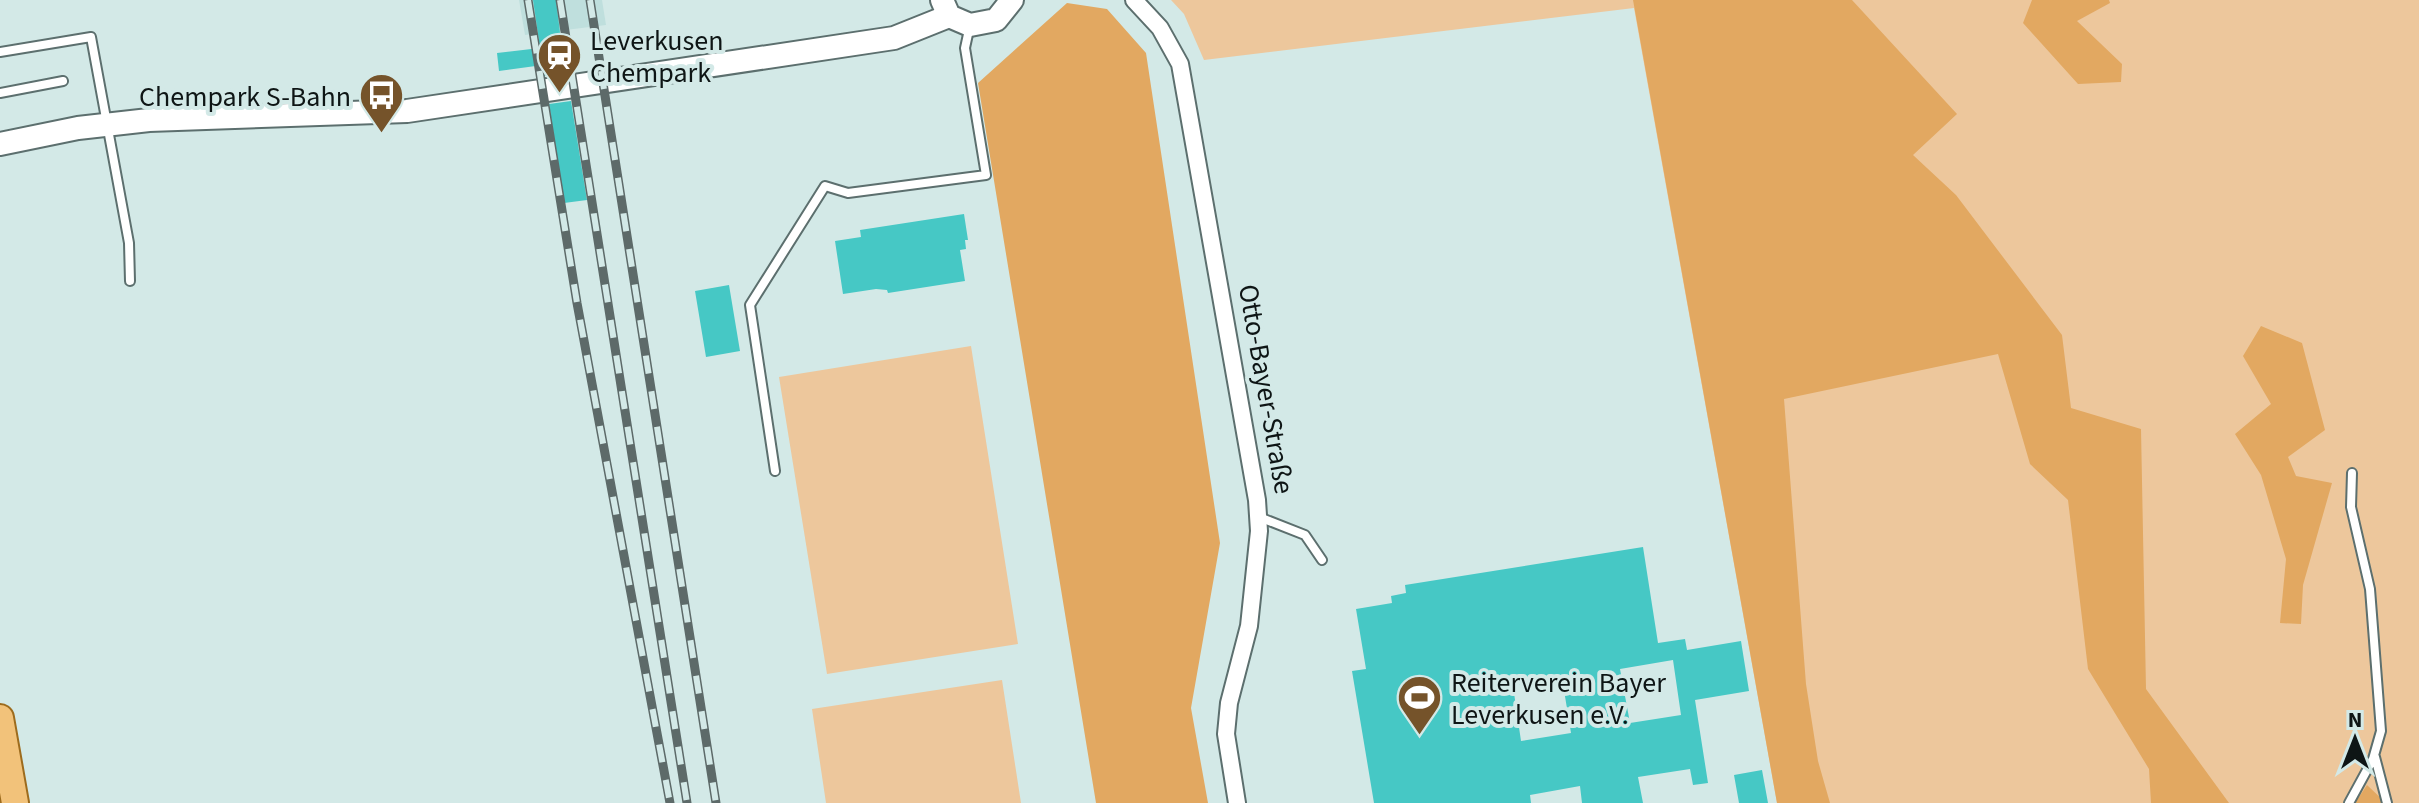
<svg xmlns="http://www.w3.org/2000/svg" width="2419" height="803" font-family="'Source Sans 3',sans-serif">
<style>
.built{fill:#bfdfdd}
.green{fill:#edc79c}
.forest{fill:#e2a861}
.building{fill:#46c8c5;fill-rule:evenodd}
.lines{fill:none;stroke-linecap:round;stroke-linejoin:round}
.service-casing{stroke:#5c6f6e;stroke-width:12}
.minor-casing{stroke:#5c6f6e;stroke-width:20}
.tertiary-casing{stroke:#5c6f6e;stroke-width:26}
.primary-casing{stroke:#9d6b1d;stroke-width:30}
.service{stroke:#fff;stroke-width:8}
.minor{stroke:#fff;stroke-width:16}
.tertiary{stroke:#fff;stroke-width:22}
.primary{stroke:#f2c27a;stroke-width:26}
.rail-casing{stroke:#5d6a69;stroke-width:9}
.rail{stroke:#d3e9e7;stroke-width:6;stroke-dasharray:18;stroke-linecap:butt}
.labels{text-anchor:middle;stroke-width:8;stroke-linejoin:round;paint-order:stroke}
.poi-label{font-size:28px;fill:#0e1515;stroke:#d3e9e7;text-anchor:start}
.street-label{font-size:28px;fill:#0e1515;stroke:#d3e9e7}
</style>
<rect width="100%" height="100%" fill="#d3e9e7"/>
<!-- built -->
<path class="built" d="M519,0H602L606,25L525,35Z"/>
<!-- green -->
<path class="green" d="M1171,0H2419V803H1777L1634,8L1204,60L1184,14Z
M971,346L1018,644L827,674L779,377Z
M1002,680L1021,803H826L812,709Z"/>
<!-- forest -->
<path class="forest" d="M1633,0H1852L1957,114L1913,155L1956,195L2062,335L2071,408L2141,429L2146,689L2229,803H2151L2149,769L2088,669L2068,500L2030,464L1998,354L1784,399L1806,684L1818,761L1830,803H1777Z
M2032,0H2109L2110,3L2077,21L2122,64L2121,82L2078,84L2023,23Z
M1067,3L1107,9L1146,53L1220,543L1191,708L1208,803H1096L978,83Z
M2261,326L2302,343L2325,430L2288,457L2296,476L2332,483L2303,585L2301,624L2280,623L2286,559L2261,475L2235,434L2271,404L2243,356Z
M2367,785L2386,803H2355Z"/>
<!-- building -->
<path class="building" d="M533,0H556L565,73L544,76L543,65L499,71L497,53L540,48Z
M571,101L587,200L564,203L549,104Z
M964,214L968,240H965L966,249L960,250L965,281L888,293L887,290L876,289L843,294L835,241L861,237L860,230Z
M729,285L740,351L706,357L695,291Z
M1643,547L1658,643L1685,639L1687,650L1741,641L1749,691L1695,700L1708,783L1693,785L1690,769L1638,777L1643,803H1582L1580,786L1530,795L1531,803H1374L1352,671L1366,669L1356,609L1392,603L1391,596L1406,593L1405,585ZM1673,660L1681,715L1630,723L1620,669ZM1562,678L1571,733L1521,741L1513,686Z
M1762,770L1768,803H1739L1734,775Z"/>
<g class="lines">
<defs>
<path id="service" d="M0,52L91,37L129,243L130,281
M0,93L63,81
M775,471L750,305L825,186L848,193L986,175L965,48L970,25
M1259,517L1305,535L1322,560
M2375,757L2387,803
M2349,803L2373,759L2381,731L2370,589L2351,507L2352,473"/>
<path id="minor" d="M1134,0L1160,28L1180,64L1257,500L1259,531L1249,626L1229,703L1226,734L1237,803"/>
<path id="tertiary" d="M942,0L949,16L970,25L996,20L1012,0
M0,144L78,128L149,120L407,111L894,38L949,16"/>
<path id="primary" d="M0,718L15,803"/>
</defs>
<!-- service casing -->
<use href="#service" class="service-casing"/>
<!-- minor casing -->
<use href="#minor" class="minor-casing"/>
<!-- tertiary casing -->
<use href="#tertiary" class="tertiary-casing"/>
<!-- primary casing -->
<use href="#primary" class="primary-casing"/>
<!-- service -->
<use href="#service" class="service"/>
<!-- minor -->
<use href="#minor" class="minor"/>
<!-- tertiary -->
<use href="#tertiary" class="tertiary"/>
<!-- primary -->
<use href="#primary" class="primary"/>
<defs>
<path id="rail" d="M528,0L577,303L670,803
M560,0L687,803
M590,0L716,803"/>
</defs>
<!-- rail casing -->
<use href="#rail" class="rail-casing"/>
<!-- rail -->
<use href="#rail" class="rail"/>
</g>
<!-- icons -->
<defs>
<symbol id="station-pin" viewBox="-11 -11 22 30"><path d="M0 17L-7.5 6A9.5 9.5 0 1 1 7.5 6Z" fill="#75532a" stroke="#d3e9e7"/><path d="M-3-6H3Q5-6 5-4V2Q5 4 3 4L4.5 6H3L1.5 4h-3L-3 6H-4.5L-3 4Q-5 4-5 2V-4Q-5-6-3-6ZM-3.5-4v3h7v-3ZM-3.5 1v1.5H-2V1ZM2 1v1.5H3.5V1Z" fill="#fff"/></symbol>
<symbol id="bus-pin" viewBox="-11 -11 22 30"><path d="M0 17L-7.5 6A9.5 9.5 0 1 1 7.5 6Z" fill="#75532a" stroke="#d3e9e7"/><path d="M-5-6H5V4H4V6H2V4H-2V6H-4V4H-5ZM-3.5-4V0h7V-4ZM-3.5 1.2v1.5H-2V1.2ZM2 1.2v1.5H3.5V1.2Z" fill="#fff"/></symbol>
<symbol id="stadium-pin" viewBox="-11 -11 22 30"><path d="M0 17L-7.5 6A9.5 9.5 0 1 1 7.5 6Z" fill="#75532a" stroke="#d3e9e7"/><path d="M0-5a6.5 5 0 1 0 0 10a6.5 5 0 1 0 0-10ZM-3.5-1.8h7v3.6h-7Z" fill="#fff"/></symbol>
</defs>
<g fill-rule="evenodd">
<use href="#station-pin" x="534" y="30" width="51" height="69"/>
<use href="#bus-pin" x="356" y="70" width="51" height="69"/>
<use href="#stadium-pin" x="1394" y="672" width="51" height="69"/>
</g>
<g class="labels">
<!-- poi labels -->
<g class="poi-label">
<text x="590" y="50">Leverkusen<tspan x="590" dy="32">Chempark</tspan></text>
<text x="351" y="106" text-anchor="end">Chempark S-Bahn</text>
<text x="1451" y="692">Reiterverein Bayer<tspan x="1451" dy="32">Leverkusen e.V.</tspan></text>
</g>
<!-- street labels -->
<g class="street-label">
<text transform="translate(1267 389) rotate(80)" y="10">Otto-Bayer-Straße</text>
</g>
</g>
<!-- north arrow -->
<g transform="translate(2355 739)" stroke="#d3e9e7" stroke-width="6" paint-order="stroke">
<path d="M0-6L14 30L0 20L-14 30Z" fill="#0e1515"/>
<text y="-12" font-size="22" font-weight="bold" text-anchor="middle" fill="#0e1515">N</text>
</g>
</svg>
